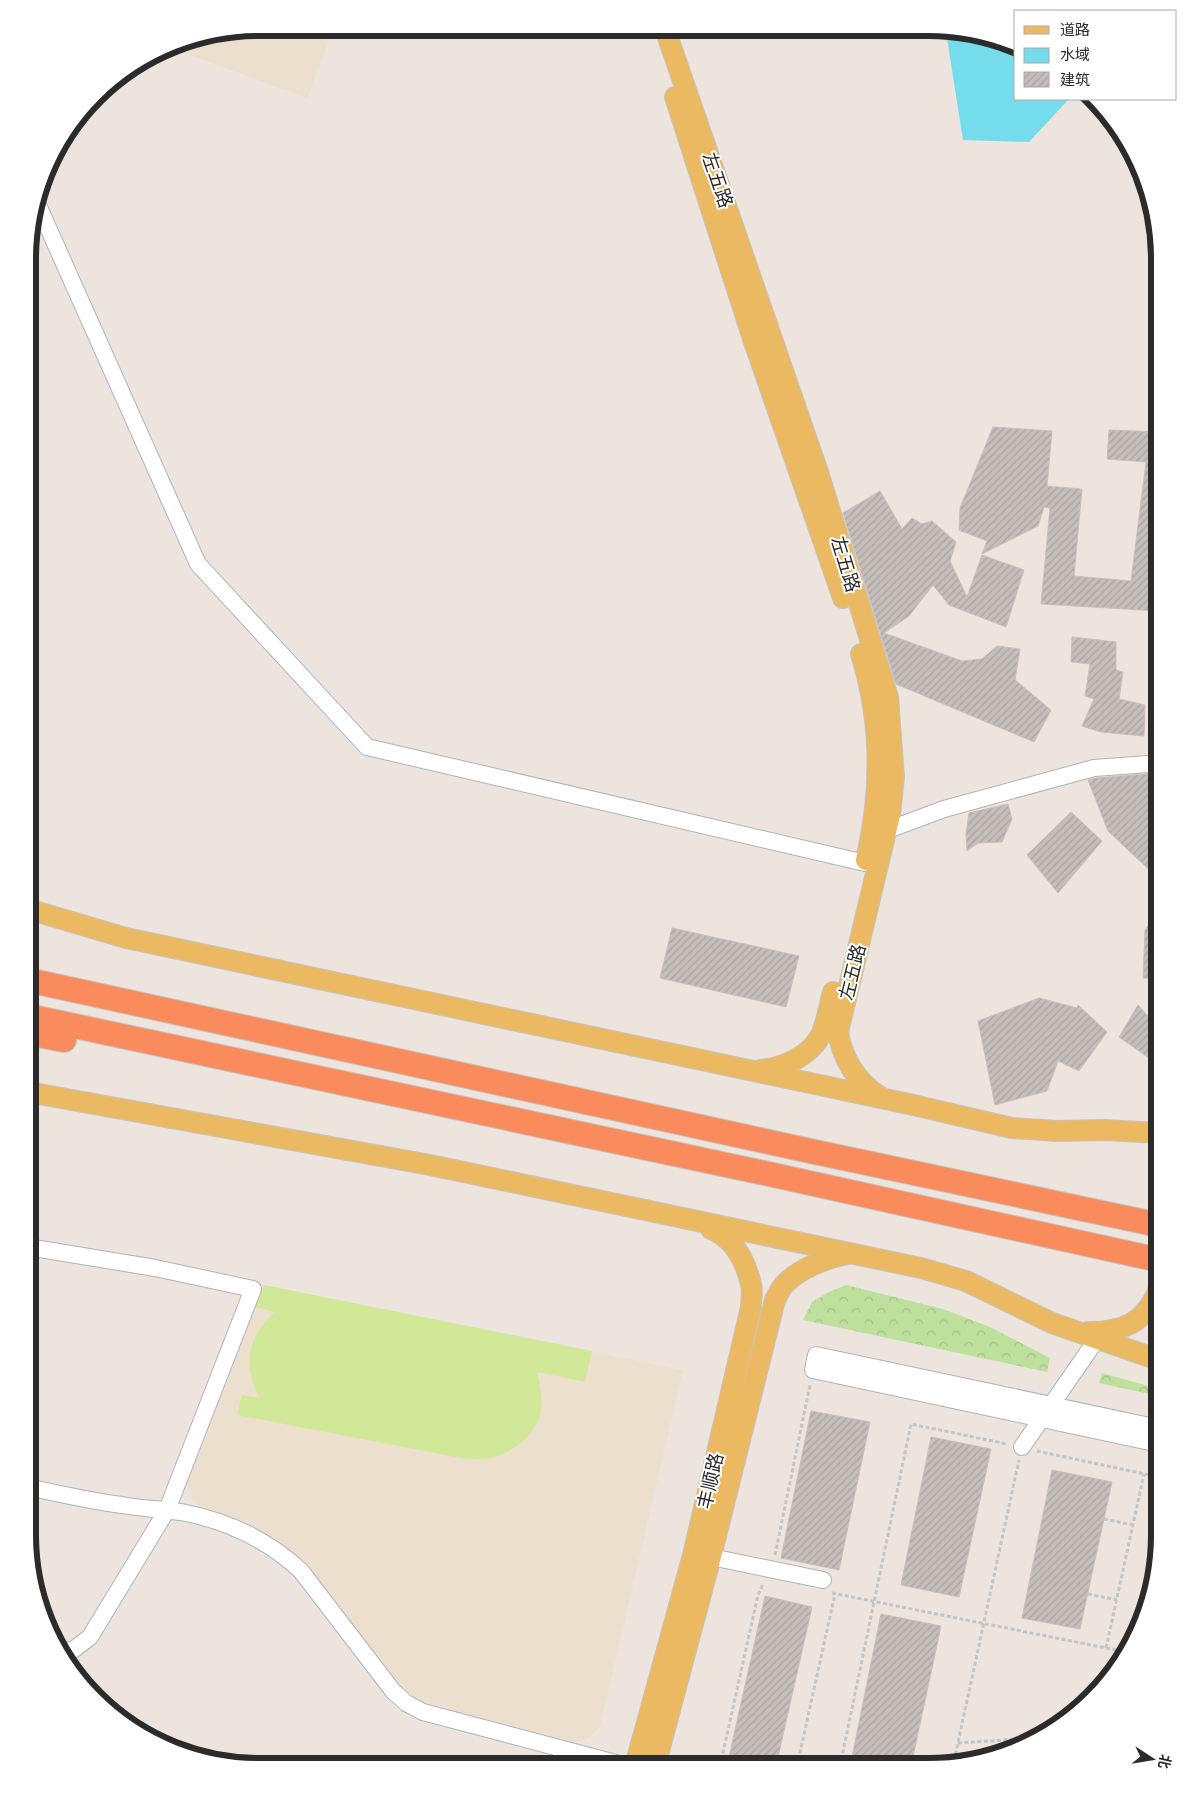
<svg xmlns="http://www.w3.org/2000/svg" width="1187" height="1794" font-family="'Alegreya Sans','Noto Sans SC',sans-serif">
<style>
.education{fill:#eddfce}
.forest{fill:url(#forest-crowns)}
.pitch{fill:#d1e899}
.water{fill:#75dceb}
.building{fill:url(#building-hatch);stroke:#c8c0b8}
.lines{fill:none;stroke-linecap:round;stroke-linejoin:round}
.minor-casing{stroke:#aeb3bb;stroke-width:18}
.major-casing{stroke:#c4c4c4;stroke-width:22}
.highway-casing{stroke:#c4c4c4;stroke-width:26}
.path{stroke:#c4c4c4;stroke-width:3;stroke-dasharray:4 2.5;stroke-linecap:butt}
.minor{stroke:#fff;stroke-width:16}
.major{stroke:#ecb963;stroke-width:20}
.highway{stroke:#f98b5d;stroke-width:24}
.labels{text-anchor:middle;stroke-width:4;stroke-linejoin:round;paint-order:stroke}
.street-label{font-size:19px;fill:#2b2b2b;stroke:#fff}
.rim{fill:none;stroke:#2b2b2b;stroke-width:6}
</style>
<defs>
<pattern id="forest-crowns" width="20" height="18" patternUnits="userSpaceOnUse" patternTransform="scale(1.25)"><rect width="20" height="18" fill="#bde19c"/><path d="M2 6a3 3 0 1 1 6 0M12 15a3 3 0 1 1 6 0" fill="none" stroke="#a3c187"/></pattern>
<pattern id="building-hatch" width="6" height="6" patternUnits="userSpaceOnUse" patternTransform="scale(1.25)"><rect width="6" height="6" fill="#c5beba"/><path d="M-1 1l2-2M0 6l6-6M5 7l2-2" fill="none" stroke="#a9a3a0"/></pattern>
</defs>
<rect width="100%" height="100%" fill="#ede4de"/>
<!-- education -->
<path class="education" d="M259,28H334L307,98L171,48L184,40Z
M264,1285L683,1370L600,1726L593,1734L584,1741L572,1742L507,1726L421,1701L403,1689L314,1574L290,1550L260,1532L212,1515L196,1505L188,1489V1473L195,1452Z"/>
<!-- forest -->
<path class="forest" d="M846,1285L943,1309L990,1327L1050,1358L1047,1372L803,1320L812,1302L829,1292Z
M1102,1373L1159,1389V1396L1099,1383Z"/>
<!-- pitch -->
<path class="pitch" d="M264,1285L592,1351L585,1382L537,1372C540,1385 543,1398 541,1411C536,1436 509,1457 484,1459C477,1460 468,1459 461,1458L237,1415L242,1395L260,1398C242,1366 247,1336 275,1312L255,1307Z"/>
<!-- water -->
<path class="water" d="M952,30H958L1016,45V99H1069L1029,142L963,140L947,38Z"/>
<!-- building -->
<path class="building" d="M993,427L1052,431L1047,486L1082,489L1074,576L1131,581L1146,462L1107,459L1109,430L1159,432V611L1041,604L1050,508L1044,507L1038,526L982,554L987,541L959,530L960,508Z
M880,491L902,529L912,518L922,524L932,521L956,542L950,561L967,597L982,555L1024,570L1006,627L949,605L933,585L909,616L884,633L962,661L982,659L997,646L1020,649L1015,680L1051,710L1034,742L896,684L843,513Z
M1072,637L1116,642V670L1123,672L1119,699L1145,705L1144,736L1101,732L1082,726L1094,699L1085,696L1090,664L1071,662Z
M1147,774L1159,776V879L1108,831L1088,780L1096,778Z
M1008,804L1012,819L1002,842L978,843L967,851L966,834L969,813Z
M1071,812L1102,841L1058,893L1027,855Z
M1159,911V979L1143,978L1145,930Z
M672,928L799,956L786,1007L660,978Z
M1039,998L1077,1008L1078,1005L1107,1032L1079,1071L1058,1061L1047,1091L995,1105L978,1021Z
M1138,1005L1159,1028V1065L1119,1037Z
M811,1411L870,1422L839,1570L781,1558Z
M931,1437L991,1449L959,1597L901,1585Z
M1052,1470L1112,1482L1080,1629L1022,1618Z
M765,1596L812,1607L776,1766H727Z
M881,1614L941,1626L911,1766H872L851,1762Z"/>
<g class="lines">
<defs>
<path id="minor" d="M38,205L198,564L367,747L865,863
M877,834L944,809L1094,768L1148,764L1159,766
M28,1247L155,1268L253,1289L167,1510L90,1637L73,1650L61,1651
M1159,1444L813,1370L816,1355L1159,1428
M1022,1447L1097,1339
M28,1487C59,1494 90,1501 122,1505C143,1509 165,1509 186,1513C230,1522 269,1541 301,1571L393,1691L406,1703L423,1712L627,1766
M711,1557L823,1580"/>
<path id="major" d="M665,29L818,472L888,697L894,777L890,815L838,1032C842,1057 856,1082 879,1096
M675,97L753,339L843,598
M861,654C882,722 882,792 866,860
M28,909L126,938L909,1104L1012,1128L1057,1131L1104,1130L1159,1133
M761,1070C783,1068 810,1056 821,1035C827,1022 829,1006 833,992
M28,1092L430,1165L921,1268L966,1281L1052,1323L1159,1360
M1088,1332C1123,1332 1145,1323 1159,1289
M635,1766L693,1555L751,1307C751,1300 753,1291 751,1284C745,1260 734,1238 711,1229
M655,1766L708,1568L775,1300C777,1296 780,1290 783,1286C798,1269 826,1258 848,1254"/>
<path id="highway" d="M28,980L815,1152L1159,1225
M28,1016L764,1173L1159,1260
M28,1033L64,1040"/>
</defs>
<!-- minor casing -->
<use href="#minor" class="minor-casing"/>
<!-- major casing -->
<use href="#major" class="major-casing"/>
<!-- highway casing -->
<use href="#highway" class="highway-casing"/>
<!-- path -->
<path class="path" d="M1037,1451L1159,1477
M1104,1519L1133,1525
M775,1555L810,1385
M832,1593L1126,1652
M1088,1594L1117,1600
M1106,1648L1144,1474
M958,1743L1035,1738
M954,1761L1019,1460
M720,1766L758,1595L763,1584
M797,1766L835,1594
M840,1766L911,1424L1007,1444"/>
<!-- minor -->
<use href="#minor" class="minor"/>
<!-- major -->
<use href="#major" class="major"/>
<!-- highway -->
<use href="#highway" class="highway"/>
</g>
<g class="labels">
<!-- street labels -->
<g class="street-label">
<text transform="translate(718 180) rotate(71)" y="7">左五路</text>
<text transform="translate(846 564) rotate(73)" y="7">左五路</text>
<text transform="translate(852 972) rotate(-76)" y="7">左五路</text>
<text transform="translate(710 1481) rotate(-77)" y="7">丰顺路</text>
</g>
</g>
<!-- crop -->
<path d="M0 0H1187V1794H0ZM259 36H928A223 223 0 0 1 1151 259V1535A223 223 0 0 1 928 1758H259A223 223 0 0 1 36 1535V259A223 223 0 0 1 259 36Z" fill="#fff" fill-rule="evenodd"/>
<path class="rim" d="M259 36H928A223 223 0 0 1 1151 259V1535A223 223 0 0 1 928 1758H259A223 223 0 0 1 36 1535V259A223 223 0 0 1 259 36Z"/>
<!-- legend -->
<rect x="1014" y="10" width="162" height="90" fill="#ffffff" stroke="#aaaaaa"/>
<rect x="1024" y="26" width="25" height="8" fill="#ecb963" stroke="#aaaaaa"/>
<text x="1060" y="35" font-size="15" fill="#2b2b2b">道路</text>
<rect x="1024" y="48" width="25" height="15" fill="#75dceb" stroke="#aaaaaa"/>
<text x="1060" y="60" font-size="15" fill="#2b2b2b">水域</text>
<rect x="1024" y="72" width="25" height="15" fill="url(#building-hatch)" stroke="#aaaaaa"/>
<text x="1060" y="85" font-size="15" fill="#2b2b2b">建筑</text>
<!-- north arrow -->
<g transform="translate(1152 1759) rotate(102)" stroke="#ffffff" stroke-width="4" paint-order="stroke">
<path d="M0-4L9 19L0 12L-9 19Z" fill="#2b2b2b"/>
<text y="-8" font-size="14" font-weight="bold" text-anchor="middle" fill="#2b2b2b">北</text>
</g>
</svg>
